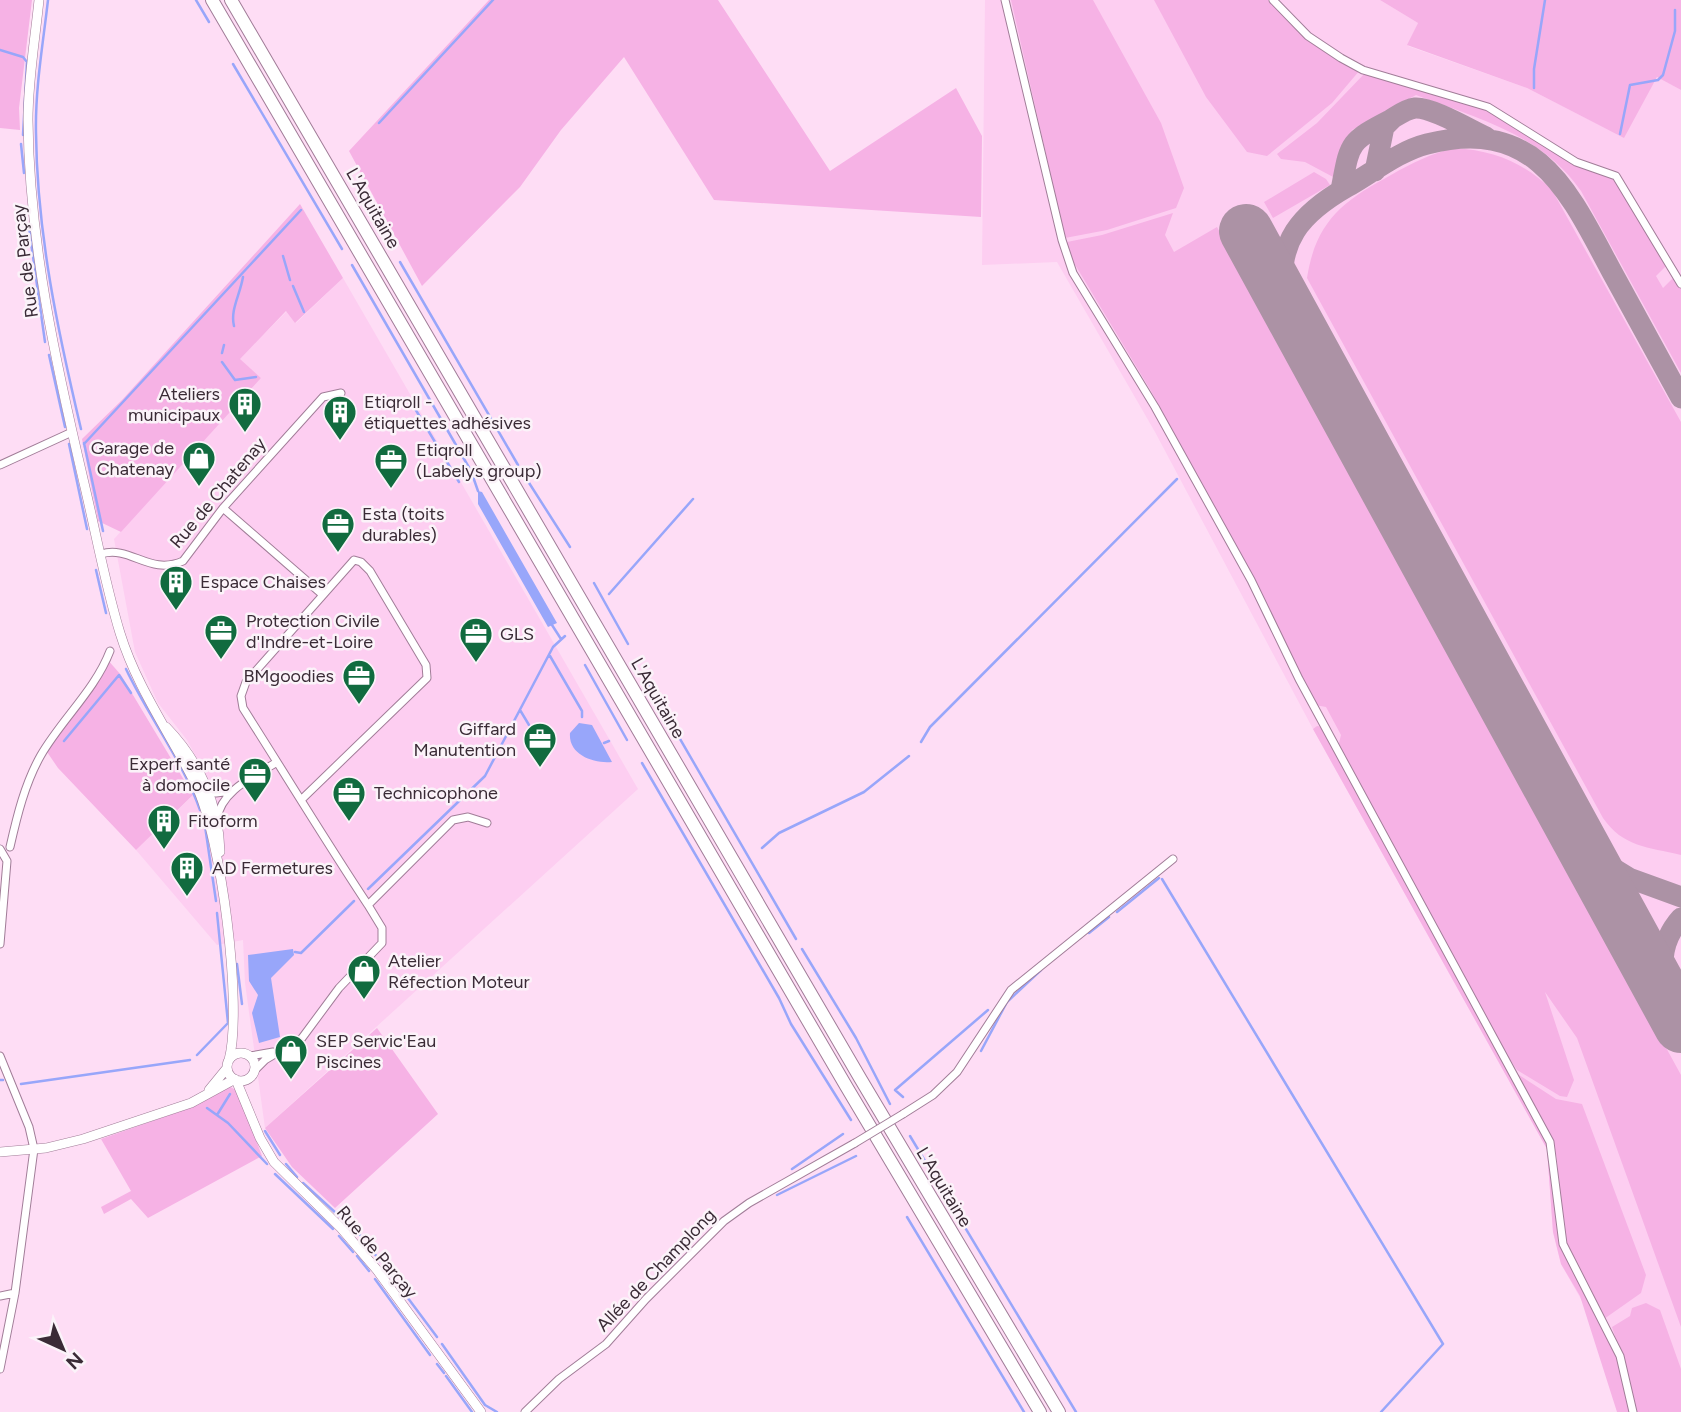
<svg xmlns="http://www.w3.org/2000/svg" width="1681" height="1412" font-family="Figtree,sans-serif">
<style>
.built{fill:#fdcef1}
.green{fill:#f6b2e5}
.water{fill:#98a6fa}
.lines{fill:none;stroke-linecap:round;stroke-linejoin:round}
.stream{stroke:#98a6fa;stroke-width:2.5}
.taxiway{stroke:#ac92a5;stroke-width:21}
.runway{stroke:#ac92a5;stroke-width:54}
.minor-casing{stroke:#a17d98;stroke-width:9}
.tertiary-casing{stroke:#a17d98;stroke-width:10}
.motorway-casing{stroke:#a17d98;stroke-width:14}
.minor{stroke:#fff;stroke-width:7}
.tertiary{stroke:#fff;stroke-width:9}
.motorway{stroke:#fff;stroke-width:12}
.minor-bridge-casing{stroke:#a17d98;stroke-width:9;stroke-linecap:butt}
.minor-bridge{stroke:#fff;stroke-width:7}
.labels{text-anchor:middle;stroke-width:5;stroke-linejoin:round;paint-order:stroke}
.street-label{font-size:18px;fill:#3a2b36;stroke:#fbf3f9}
.poi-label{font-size:18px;fill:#3a2b36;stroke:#fbf3f9;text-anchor:start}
</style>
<rect width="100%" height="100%" fill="#feddf5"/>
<!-- built -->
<path class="built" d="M985,0H1380L1418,23L1408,46L1527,88L1609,130L1658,77L1681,90V1412H1626L1600,1333L1561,1264L1553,1232L1547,1149L1313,729L1155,432L1057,262L982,265Z
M343,278L638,789L265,1128L245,983L243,940L217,945L136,850L209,780L187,740L158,703L135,652L114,539L261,378L239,359L287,311L296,323Z"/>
<!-- green -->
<path class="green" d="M0,0H32L19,108L20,130L0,128Z
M489,0H718L830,171L956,88L982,136L981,217L714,200L624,57L561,130L520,187L422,286L349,151Z
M1011,0H1093L1161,123L1184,188L1176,208L1107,230L1065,238Z
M1154,0H1274L1308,36L1360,70L1332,103L1267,156L1247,152L1206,97Z
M1380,0H1681V90L1657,77L1624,138L1527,88L1407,45L1418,23Z
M1366,72L1475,105L1616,179L1668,264L1656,276L1663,288L1674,277L1681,289V373L1581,191C1541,134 1479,119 1416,95L1352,130L1339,176L1335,178L1305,162L1281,159L1277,154L1317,123Z
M1455,148C1495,151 1523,162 1552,190L1681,422V855C1648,847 1623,847 1603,818L1307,278C1316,221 1343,201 1391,175C1412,163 1432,153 1455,148Z
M1314,172L1326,179L1330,185L1273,218L1264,202Z
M300,204L343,278L295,323L286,311L240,359L261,378L121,532L98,521L82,439L122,400Z
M1173,213L1165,235L1174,252L1217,227L1681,1075V1327L1577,1038L1545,992L1574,1080L1567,1097L1560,1096L1517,1070L1505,1052L1338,747L1341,735L1326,707L1315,705L1274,619L1151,391L1071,258L1067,242L1102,235Z
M107,659L121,675L193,795L136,850L58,768L45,749Z
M1317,726L1322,727L1547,1139L1552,1156L1561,1246L1619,1358L1631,1412H1617L1580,1296L1561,1264L1553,1232L1547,1149L1313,729Z
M377,1028L438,1114L335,1208L292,1167L265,1128Z
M1516,1073L1556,1099L1582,1104L1646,1275L1641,1293L1604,1319L1566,1247L1560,1223L1557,1158L1551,1139Z
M229,1086L236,1090L240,1096L262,1156L148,1218L131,1199L104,1214L101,1207L131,1191L101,1139L198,1105Z
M1646,1303L1660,1310L1681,1369V1412H1635L1629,1379L1612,1327L1630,1316L1632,1308Z"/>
<!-- water -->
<path class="water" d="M478,491L482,492L557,623L548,627L478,504Z
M579,723L592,725L612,762C594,764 568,755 570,733Z
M293,949L294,955L271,978L280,1037L259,1043L252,1013L258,995L249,981L248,955Z"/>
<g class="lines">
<!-- stream -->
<path class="stream" d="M48,0C43,44 35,89 36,133C37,234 58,332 81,429
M196,0L209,22
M0,50L23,57L27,62L23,135
M233,64L342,249
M1534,88V69L1545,0
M379,123L493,0
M1620,134L1630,85L1658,80L1663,75L1675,31V10
M21,144L24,173
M29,228L45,342
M283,256L290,280
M400,262L518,465
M352,265L471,471L478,491
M293,286L304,312
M234,326C230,310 240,295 243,277
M222,353L224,345
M49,355L65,427
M222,362L235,380L256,377
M411,402L459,482
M84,443L103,531
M69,444L87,529
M84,444L301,210
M524,475L570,547
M96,570L106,613
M594,583L628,644
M609,594L693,499
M552,625L561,639
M550,656L582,711V717
M585,665L627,740
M126,669C148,716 183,761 200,810
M647,682L796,939
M520,710L529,725
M64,741L119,675L131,693
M921,742L930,727L1177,479
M604,743L609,741
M642,763L779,998L791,1024L851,1120
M205,826L216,901
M762,848L779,833L864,792L909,756
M1162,879L1443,1344L1381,1412
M368,889L485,776L553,647L565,636
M1117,912L1159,878
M1089,933L1109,917
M802,949L856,1038L890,1104
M295,952L301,953L354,901
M237,964L242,1004
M981,1051L1007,1002L1041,970
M197,1055L228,1023L217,913
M0,1080H3
M21,1084L190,1060
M903,1097L895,1090L988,1010
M207,1108L228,1123L267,1164
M217,1115L230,1094
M265,1131L280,1155
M910,1136L1076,1412
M286,1164L297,1177
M792,1169L843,1134
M275,1174L333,1229
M303,1183L360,1235
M777,1195L856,1156
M907,1217L1024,1412
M339,1236L353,1252
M374,1253L380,1261
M357,1256L369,1271
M387,1270L437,1337
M375,1279L430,1355
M442,1344L485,1405L497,1412
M437,1364L444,1373
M446,1376L472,1412"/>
<!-- taxiway -->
<path class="taxiway" d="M1375,171L1384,127L1392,119
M1341,190C1350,144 1347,142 1390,120C1397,116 1406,109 1415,108C1432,107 1469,129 1486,137
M1283,297C1277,241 1300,214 1347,187C1372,173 1399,151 1427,144C1537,116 1569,192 1612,272C1635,314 1658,356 1681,398
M1585,851L1629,878L1681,897
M1668,1003C1662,970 1657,945 1681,918"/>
<!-- runway -->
<path class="runway" d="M1246,231L1681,1026"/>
<defs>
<path id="minor" d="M1005,0L1062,240L1073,273L1155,407L1251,580L1299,679L1550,1142L1563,1244L1620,1356L1633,1412
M1273,0L1308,36L1341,58L1363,70L1488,107L1576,162L1616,176L1681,284
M0,465L72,432
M223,508L323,595
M101,554C131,545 149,576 183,561L223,508L323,397L341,393
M216,793L232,791
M301,800L427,678L426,665L370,571L361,562L354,560L246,682L241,696L243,708C285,774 325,840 368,905
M217,819C221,790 255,776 277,762
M10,847C17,816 25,783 41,755C62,719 95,690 110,651
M0,849L7,861L0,944
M0,1056L29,1127L34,1149L15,1293L0,1369
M250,1056L273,1052
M254,1071L265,1060L302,1038L339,988L382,943V928L368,905L453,820L468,817L487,823
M903,1114L933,1095L957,1072L1011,990L1173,859
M0,1296L15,1293
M525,1412L559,1379L606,1344L646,1299L724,1221L749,1203L855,1143"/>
<path id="tertiary" d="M39,0C35,40 28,80 28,120C29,243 56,364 84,483C96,533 105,584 120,633C137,688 170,733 196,785C221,836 243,1006 229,1060
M166,727C199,761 219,804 220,852
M227 1067a14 14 0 1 1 28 0a14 14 0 1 1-28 0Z
M236,1080L260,1138L274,1162L341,1228L377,1270L481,1412
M209,1090L227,1068
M0,1152L46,1148L83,1139L191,1103L235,1079"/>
<path id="motorway" d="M212,0L846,1086L1040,1412
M231,0L860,1078L1059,1412"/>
</defs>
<!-- minor casing -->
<use href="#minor" class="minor-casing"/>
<!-- tertiary casing -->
<use href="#tertiary" class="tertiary-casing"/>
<!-- motorway casing -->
<use href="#motorway" class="motorway-casing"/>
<!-- minor -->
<use href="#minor" class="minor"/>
<!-- tertiary -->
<use href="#tertiary" class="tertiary"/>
<!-- motorway -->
<use href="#motorway" class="motorway"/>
<defs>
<path id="minor-bridge" d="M855,1143L903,1114"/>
</defs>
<!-- minor-bridge casing -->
<use href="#minor-bridge" class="minor-bridge-casing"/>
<!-- minor-bridge -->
<use href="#minor-bridge" class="minor-bridge"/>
</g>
<!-- icons -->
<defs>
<symbol id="building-pin" viewBox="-11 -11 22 30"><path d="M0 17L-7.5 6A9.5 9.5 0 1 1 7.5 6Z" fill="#116b3f" stroke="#fbf3f9"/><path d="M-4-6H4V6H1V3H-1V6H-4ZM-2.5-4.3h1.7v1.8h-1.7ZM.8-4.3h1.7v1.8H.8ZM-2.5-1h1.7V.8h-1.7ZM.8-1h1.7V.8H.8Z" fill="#fff"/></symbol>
<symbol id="shop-pin" viewBox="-11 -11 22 30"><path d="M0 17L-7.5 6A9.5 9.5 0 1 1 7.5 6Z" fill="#116b3f" stroke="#fbf3f9"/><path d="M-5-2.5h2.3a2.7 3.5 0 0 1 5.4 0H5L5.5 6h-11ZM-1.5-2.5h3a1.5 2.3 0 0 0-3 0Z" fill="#fff"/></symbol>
<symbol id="office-pin" viewBox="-11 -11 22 30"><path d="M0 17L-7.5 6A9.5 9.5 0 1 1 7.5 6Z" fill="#116b3f" stroke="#fbf3f9"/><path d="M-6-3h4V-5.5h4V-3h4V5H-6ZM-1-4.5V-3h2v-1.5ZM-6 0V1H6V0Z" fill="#fff"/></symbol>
</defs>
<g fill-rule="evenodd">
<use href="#building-pin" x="226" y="385" width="38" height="52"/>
<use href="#building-pin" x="321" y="393" width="38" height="52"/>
<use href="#shop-pin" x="180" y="439" width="38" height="52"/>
<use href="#office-pin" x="372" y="441" width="38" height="52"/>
<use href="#office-pin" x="319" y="505" width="38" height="52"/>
<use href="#building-pin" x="157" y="563" width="38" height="52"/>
<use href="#office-pin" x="202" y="612" width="38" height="52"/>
<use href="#office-pin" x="457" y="615" width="38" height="52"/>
<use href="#office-pin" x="340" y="657" width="38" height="52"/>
<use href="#office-pin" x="521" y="720" width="38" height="52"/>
<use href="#office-pin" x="236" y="755" width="38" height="52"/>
<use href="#office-pin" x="330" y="774" width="38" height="52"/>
<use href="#building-pin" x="145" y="802" width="38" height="52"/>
<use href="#building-pin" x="168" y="849" width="38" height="52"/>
<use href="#shop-pin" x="345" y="952" width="38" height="52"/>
<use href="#shop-pin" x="272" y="1032" width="38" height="52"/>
</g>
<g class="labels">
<!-- street labels -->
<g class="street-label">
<text transform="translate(373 208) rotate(60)" y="6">L'Aquitaine</text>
<text transform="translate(25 261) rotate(-97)" y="6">Rue de Parçay</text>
<text transform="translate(218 493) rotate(-50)" y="6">Rue de Chatenay</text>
<text transform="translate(658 698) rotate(60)" y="6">L'Aquitaine</text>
<text transform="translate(944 1187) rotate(59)" y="6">L'Aquitaine</text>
<text transform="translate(377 1252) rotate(50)" y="6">Rue de Parçay</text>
<text transform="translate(656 1270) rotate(-46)" y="6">Allée de Champlong</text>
</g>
<!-- poi labels -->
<g class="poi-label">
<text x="220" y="400" text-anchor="end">Ateliers<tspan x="220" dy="21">municipaux</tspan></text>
<text x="364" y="408">Etiqroll -<tspan x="364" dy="21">étiquettes adhésives</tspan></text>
<text x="174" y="454" text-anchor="end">Garage de<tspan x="174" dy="21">Chatenay</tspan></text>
<text x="416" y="456">Etiqroll<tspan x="416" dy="21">(Labelys group)</tspan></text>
<text x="362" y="520">Esta (toits<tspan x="362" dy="21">durables)</tspan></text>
<text x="200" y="588">Espace Chaises</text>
<text x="246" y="627">Protection Civile<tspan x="246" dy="21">d'Indre-et-Loire</tspan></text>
<text x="500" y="640">GLS</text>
<text x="334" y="682" text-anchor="end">BMgoodies</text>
<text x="516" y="735" text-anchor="end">Giffard<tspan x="516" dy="21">Manutention</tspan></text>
<text x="230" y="770" text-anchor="end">Experf santé<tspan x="230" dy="21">à domocile</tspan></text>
<text x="374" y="799">Technicophone</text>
<text x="188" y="827">Fitoform</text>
<text x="212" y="874">AD Fermetures</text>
<text x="388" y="967">Atelier<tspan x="388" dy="21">Réfection Moteur</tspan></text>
<text x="316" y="1047">SEP Servic'Eau<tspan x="316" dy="21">Piscines</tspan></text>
</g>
</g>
<!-- north arrow -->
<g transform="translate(63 1349) rotate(136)" stroke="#fbf3f9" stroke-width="5" paint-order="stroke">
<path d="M0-5L12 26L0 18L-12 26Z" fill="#3a2b36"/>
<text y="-10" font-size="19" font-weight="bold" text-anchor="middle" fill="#3a2b36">N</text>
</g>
</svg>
